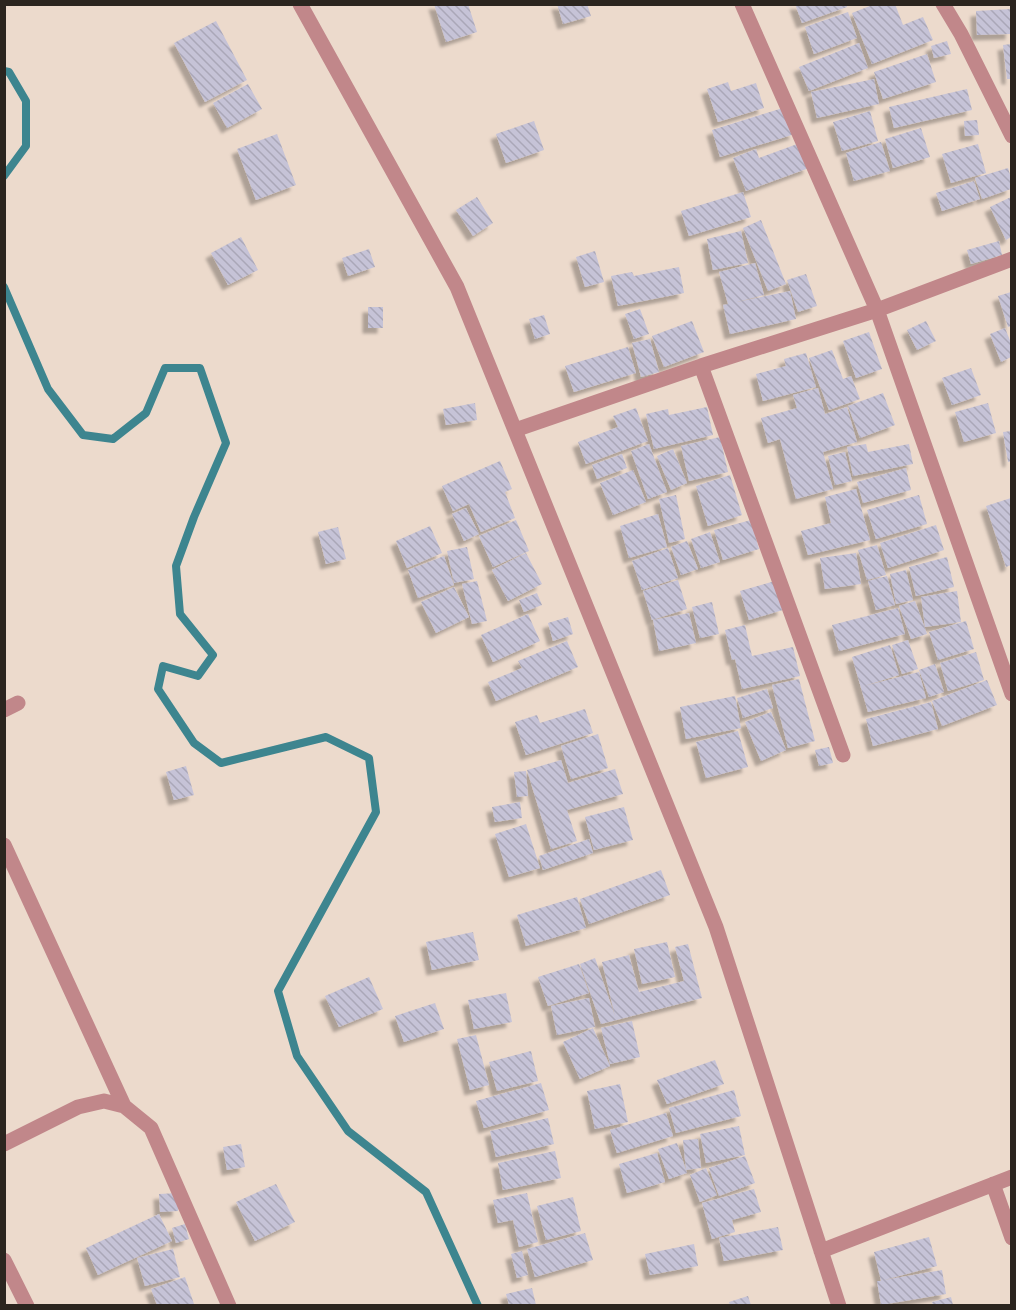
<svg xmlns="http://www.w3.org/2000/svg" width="1016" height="1310" font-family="'PT Sans',sans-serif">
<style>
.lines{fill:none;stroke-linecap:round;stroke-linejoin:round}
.stream{stroke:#3d858f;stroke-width:8}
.building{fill:url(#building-back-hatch);filter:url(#shadow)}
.street{stroke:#c1878a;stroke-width:15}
</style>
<defs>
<pattern id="building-back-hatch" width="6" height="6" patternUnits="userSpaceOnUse" patternTransform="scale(1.5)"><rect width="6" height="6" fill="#c6c3d7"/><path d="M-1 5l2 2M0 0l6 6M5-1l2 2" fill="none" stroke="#aaa7b8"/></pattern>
<filter id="shadow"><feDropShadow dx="-5.5" dy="5.5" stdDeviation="1.5" flood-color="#0004"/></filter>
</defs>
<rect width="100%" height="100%" fill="#ecdacc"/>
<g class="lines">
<!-- stream -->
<path class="stream" d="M4,71L9,72L26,101V146L4,176
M4,287L48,389L83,435L113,439L146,413L165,368H200L226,443L194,517L176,566L180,614L213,655L198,676L163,666L158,689L194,743L221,763L326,737L369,758L376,812L278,991L297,1056L348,1131L426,1192L478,1306"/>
</g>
<!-- building -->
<path class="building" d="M434,4H468L477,32L446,42Z
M557,4H587L591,16L563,24Z
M795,4H846L847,7L802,23Z
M875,4H895L903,25L923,17L933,40L872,64L852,13Z
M1011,9V34L977,35L976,11Z
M848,12L857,38L814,54L805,27Z
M216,21L247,80L205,102L174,43Z
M947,41L951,54L934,58L931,46Z
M859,43L868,68L809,91L799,67Z
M1011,44V79H1007L1003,45Z
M927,54L936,82L883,99L874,72Z
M874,79L879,104L817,118L811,92Z
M728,82L731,91L756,83L764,108L718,122L707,89Z
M248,84L262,109L227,128L213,103Z
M967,89L972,110L894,128L889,107Z
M786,107L795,134L720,157L712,130Z
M870,111L878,141L842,151L833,122Z
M977,120L979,135L965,136L964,121Z
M534,121L544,150L506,163L496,134Z
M921,128L930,157L893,168L885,139Z
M277,134L296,185L256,200L237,149Z
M881,142L890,171L854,181L846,153Z
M800,143L809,168L746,191L733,158L756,149L759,158Z
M978,144L986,173L951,183L942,154Z
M1008,168L1011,178V189L982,199L975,178Z
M974,181L980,199L942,211L936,193Z
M743,192L751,217L689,236L681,211Z
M477,197L493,223L473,236L456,210Z
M1011,197V237L1006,240L990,207Z
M761,220L786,284L768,291L743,228Z
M741,231L748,263L713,270L707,239Z
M241,237L258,270L228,285L211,253Z
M999,241L1002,255L971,264L967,250Z
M369,249L375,267L348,276L342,258Z
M595,251L604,282L585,287L576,257Z
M755,263L764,295L737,302L790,291L796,319L730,334L723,305L728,304L719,272Z
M679,267L684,293L618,306L611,276L632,272L634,276Z
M806,274L817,306L798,312L787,280Z
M1011,292V326L1008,327L998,296Z
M368,307H383V328H368Z
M640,309L649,334L634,339L625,314Z
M544,315L550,334L535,339L529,319Z
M692,321L704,352L664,367L652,336Z
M926,321L936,341L917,350L907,330Z
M1005,328L1011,343V357L1001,362L990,334Z
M869,332L882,369L856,378L843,341Z
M650,339L659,372L641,377L632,343Z
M628,347L636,373L574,392L565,366Z
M832,350L843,379L851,376L860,399L829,410L809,358Z
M806,353L816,387L763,401L756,374L786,366L784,359Z
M971,368L981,395L952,405L942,378Z
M818,388L825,414L847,407L857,442L823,452L833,489L796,499L780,439L768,443L761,418L797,408L793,395Z
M883,393L895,425L860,438L848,406Z
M475,403L477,420L446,425L443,409Z
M988,403L996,433L964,442L955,412Z
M707,407L713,435L654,449L646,414L668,409L669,415Z
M636,408L648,441L586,464L578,442L618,427L613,416Z
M1011,431V461L1008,462L1003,432Z
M720,437L728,472L689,481L681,446Z
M649,444L667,492L648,499L631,451Z
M866,444L868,452L909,444L913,464L853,476L847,447Z
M673,449L687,483L671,490L657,456Z
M845,452L852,481L835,485L828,456Z
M622,454L627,468L597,479L592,465Z
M500,461L512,489L505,492L515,518L481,532L469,504L453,511L442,486Z
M906,468L911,490L863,503L857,482Z
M633,470L646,502L613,515L600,483Z
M730,475L742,515L708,526L696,486Z
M856,489L870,540L808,555L801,531L831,523L825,497Z
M676,495L685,539L669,543L659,499Z
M919,495L927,524L876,539L867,510Z
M1011,498V565L1006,567L986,506Z
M466,508L479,534L464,541L452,514Z
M658,514L667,547L629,558L620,526Z
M516,520L529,551L493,567L479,536Z
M751,520L759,549L723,560L714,530Z
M936,525L944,550L888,568L880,543Z
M430,526L442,553L407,568L396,541Z
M338,527L346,559L326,564L318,532Z
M710,532L720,562L701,568L691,539Z
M687,541L698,569L681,575L671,547Z
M877,545L886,575L867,580L858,550Z
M467,547L474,579L454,583L447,551Z
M668,548L678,578L642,590L632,561Z
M526,553L542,584L508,601L492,570Z
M856,553L861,584L825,589L820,558Z
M444,556L454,585L418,598L408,570Z
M947,557L954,587L916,596L909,567Z
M906,570L913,600L896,604L890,574Z
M887,576L895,605L876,610L868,581Z
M678,580L687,609L652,620L643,591Z
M477,581L487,621L472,624L462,584Z
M775,581L783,610L749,620L740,591Z
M454,587L469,617L436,633L421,602Z
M957,591L961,622L925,627L921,597Z
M537,593L542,605L524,612L519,600Z
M915,601L927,634L911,639L899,606Z
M712,602L719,634L700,638L692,607Z
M898,608L905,634L839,651L832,625Z
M689,613L696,643L659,651L653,620Z
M528,614L540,641L493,662L481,635Z
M568,617L573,634L553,641L548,623Z
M966,621L974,649L938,660L929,632Z
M745,625L752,656L793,647L800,676L742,689L735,659L732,660L725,630Z
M908,640L918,669L902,674L892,645Z
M567,641L578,667L496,701L488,682L522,668L518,661Z
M890,645L899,675L864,686L919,672L926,698L868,712L852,657Z
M976,652L984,680L948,691L940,663Z
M935,664L944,692L929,697L919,670Z
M799,679L815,741L788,748L772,685Z
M987,680L997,705L942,726L932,701Z
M767,689L773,708L743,718L737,698Z
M735,696L741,728L686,739L680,707Z
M931,702L938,729L873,746L866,719Z
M585,709L593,733L526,755L515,722L537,715L540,723Z
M771,712L786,750L761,761L745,722Z
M738,731L748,767L706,778L696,742Z
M598,734L608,768L571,779L561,746Z
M829,747L833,763L819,766L815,750Z
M561,760L568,783L615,769L623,794L567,810L577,841L551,849L527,770Z
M186,766L194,795L174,800L166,772Z
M526,771L528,796L517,797L514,772Z
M520,802L522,818L495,822L492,807Z
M624,807L633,840L594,850L585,817Z
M526,824L540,868L509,877L495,834Z
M589,839L593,853L543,870L539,856Z
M661,870L670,895L589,924L580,899Z
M577,897L586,928L526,946L517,915Z
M473,932L479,960L432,970L426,942Z
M667,942L675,977L642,984L634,949Z
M688,944L702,998L601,1024L580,964L595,958L615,1016L602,962L629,955L639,992L684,981L675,947Z
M579,964L589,993L548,1006L538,977Z
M369,977L383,1009L339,1027L325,996Z
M506,993L512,1022L474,1029L468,1000Z
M589,998L595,1027L557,1035L551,1006Z
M435,1003L444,1029L404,1042L395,1016Z
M632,1021L640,1057L610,1064L601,1028Z
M593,1028L610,1066L580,1079L563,1042Z
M476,1035L489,1085L470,1090L457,1039Z
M531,1051L538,1081L497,1091L489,1062Z
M715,1060L724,1084L667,1104L657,1080Z
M541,1083L549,1110L484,1128L476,1101Z
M620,1084L628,1122L595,1129L587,1091Z
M734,1090L741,1116L676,1133L669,1108Z
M666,1113L673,1136L617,1153L610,1130Z
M548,1118L554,1144L496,1157L490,1131Z
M739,1126L745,1155L706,1163L700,1134Z
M698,1139L701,1168L686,1170L683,1140Z
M677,1143L687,1173L669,1179L658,1149Z
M241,1144L245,1167L227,1170L223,1147Z
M555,1151L561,1178L503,1190L498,1163Z
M657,1153L665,1182L627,1193L619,1164Z
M745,1156L755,1183L719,1196L709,1168Z
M706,1168L717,1195L700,1202L690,1175Z
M276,1184L295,1222L255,1241L236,1202Z
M754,1189L761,1212L732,1220L735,1232L712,1239L702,1203Z
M178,1193V1211L160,1212L159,1194Z
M527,1193L538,1242L519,1247L513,1220L498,1223L493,1200Z
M573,1197L581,1231L546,1240L537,1206Z
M159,1214L172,1241L98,1275L86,1248Z
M185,1224L189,1239L176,1243L172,1228Z
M778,1227L783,1250L724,1261L719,1238Z
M585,1233L593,1260L535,1277L527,1249Z
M929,1237L937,1266L884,1280L942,1270L946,1294L881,1305L877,1281H881L874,1252Z
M694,1244L698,1266L650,1275L645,1254Z
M173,1249L180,1277L145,1286L137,1258Z
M522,1251L528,1275L517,1278L511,1254Z
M185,1277L194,1304L157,1305L151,1289Z
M532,1288L536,1305H509L506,1294Z
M748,1296L751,1305H730L729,1302Z
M951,1297L953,1305H933L932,1302Z"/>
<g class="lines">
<!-- street -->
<path class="street" d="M300,4L457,287L716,927L839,1306
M742,4L877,310L1012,694
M943,4L961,34L1012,136
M701,366L843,755
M515,430L701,366L877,310L1012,259
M4,710L18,703
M4,845L124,1106
M4,1144L78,1107L104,1101L124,1106L151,1128L229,1306
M993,1184L1012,1238
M821,1251L1012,1177
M4,1260L27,1306"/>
</g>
<!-- border -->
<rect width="1016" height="1310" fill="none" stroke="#2b251f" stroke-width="12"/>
</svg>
